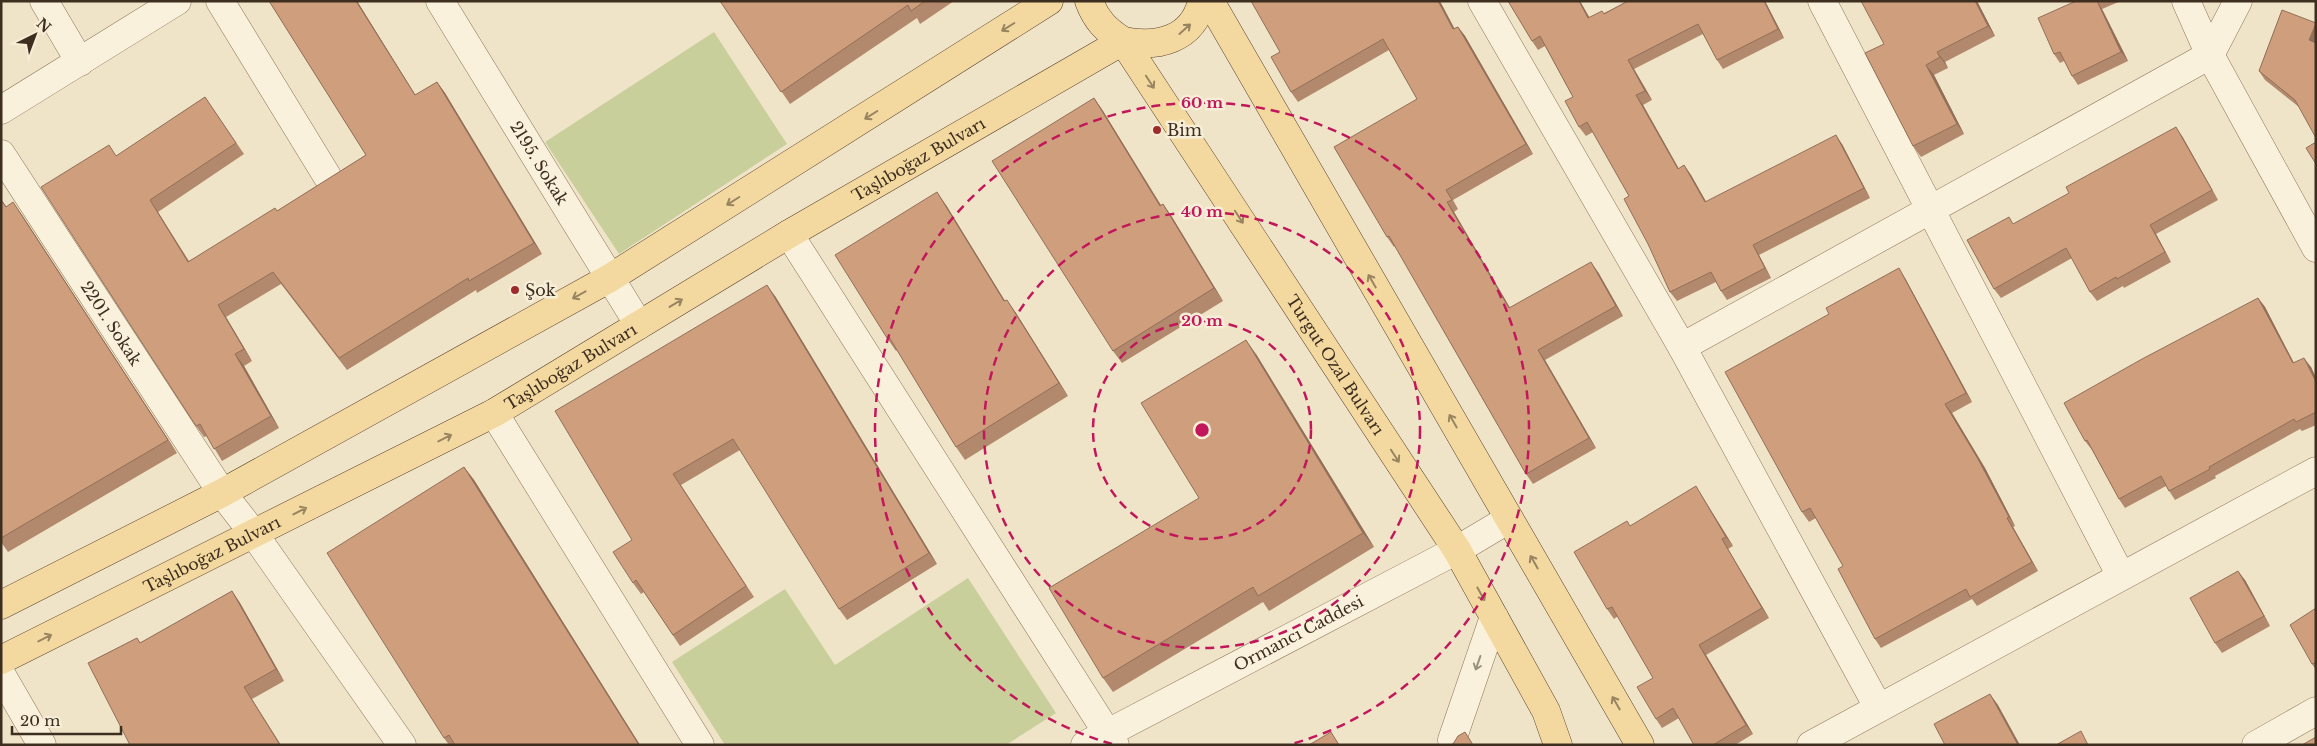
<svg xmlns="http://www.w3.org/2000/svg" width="2317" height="746" font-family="'Libre Baskerville',serif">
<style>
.green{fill:#c9cf9b}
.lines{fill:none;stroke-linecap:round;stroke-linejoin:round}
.minor-casing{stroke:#8d765c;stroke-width:29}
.major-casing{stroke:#5b4430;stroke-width:29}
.minor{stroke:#faf1dc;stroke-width:28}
.major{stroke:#f3d9a0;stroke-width:28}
.wall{fill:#b2896c}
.shaded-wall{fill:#916f58}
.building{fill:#cf9f7d;stroke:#916f58}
.oneway{stroke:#988460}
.oneway2{stroke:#9c907e}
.ring{fill:none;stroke:#c2185b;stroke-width:2.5;stroke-dasharray:9 6}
.poi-dot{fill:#9e2a2b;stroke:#f7eed8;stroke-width:2}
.labels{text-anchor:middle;stroke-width:5;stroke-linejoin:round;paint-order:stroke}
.poi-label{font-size:16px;fill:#3d2e20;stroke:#f7eed8;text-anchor:start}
.street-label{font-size:16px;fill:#3d2e20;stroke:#f7eed8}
.centre{fill:#c2185b;stroke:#f7eed8;stroke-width:2.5}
.ring-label{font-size:15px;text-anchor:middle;font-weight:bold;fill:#c2185b;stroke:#f7eed8;stroke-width:5;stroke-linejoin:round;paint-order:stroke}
</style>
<rect width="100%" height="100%" fill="#f0e4c8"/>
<!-- green -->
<path class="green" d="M714,32L787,144L619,254L545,142Z
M968,578L1056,713L1006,745H725L672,662L785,589L835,665Z"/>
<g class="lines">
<defs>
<g id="minor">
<path d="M44,1L80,62"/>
<path d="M220,1L327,176"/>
<path id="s1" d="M440,1L639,325"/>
<path d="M1482,1L1682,347L1878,707"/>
<path d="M1822,1L2121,576"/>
<path d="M2186,1L2210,55L2316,248"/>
<path d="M1,110L177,1"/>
<path id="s2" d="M1,154L222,493L254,534L402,745"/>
<path d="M789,234L1115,745"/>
<path d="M1682,347L2210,55L2238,1"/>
<path d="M494,413L700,745"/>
<path d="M1,674L42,745"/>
<path id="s3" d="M1085,745L1457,550L1509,519"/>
<path d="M1453,745L1452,740L1494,617"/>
<path d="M1811,745L2316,471"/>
<path d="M2256,745L2316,711"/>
</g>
<g id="major">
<path id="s4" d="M1089,1C1096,20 1106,30 1123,41L1457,550L1546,711L1558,745"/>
<path d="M1210,1L1640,745"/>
<path d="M1123,41C1157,48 1193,40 1202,1"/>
<path d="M1,605L222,493L610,278L1049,1"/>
<path id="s5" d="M1,660L494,413L789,234L1123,41"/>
</g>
</defs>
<!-- minor casing -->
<use href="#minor" class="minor-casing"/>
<!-- major casing -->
<use href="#major" class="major-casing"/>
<!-- minor -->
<use href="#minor" class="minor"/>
<!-- major -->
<use href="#major" class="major"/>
</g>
<!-- wall -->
<path class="wall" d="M269,1H357L415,95L437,82L445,93L542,254L477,293L476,290L347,370L281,284L226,317L252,361L244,366L279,428L222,461L207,436L204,437L196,426L117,156L205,97L244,154L158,212L189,261L277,211L366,155Z
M720,1H954L920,24L917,18L790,104Z
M1508,1H1580L1589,18L1604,13L1628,1H1765L1784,38L1723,69L1717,60L1703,34L1634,69L1652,100L1643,105L1679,169L1684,165L1691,175L1706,202L1842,144L1870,198L1759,255L1771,278L1727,300L1721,291L1716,282L1677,301L1670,292L1629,196L1593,132L1586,136L1579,127L1573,97L1545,46L1538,50L1532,41Z
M1977,1L1995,36L1945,62L1948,68L1934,75L1964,134L1921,157L1913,146L1884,44Z
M2076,1H2121L2102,9L2128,61L2078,85L2072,76L2064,61L2060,63L2054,54Z
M2282,10L2299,107L2265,80L2259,71Z
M1458,27L1465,36L1533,154L1453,200L1458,209L1454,212L1510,308L1598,272L1623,316L1545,360L1596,448L1533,484L1526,474L1395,246L1394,247L1387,237L1417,99L1389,50L1298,102L1291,92L1280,52L1455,29Z
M1094,98L1103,111L1161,205L1163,204L1172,217L1223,301L1122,363L1113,351Z
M2182,136L2218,200L2156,234L2171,262L2124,288L2123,286L2097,301L2090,292L2072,258L2001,298L1994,289L2014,224Z
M1,199L6,206L22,215L177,453L8,552L1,542Z
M946,205L1005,301L1016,313L1068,396L965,460L956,447L897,350L896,351L887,338Z
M1905,278L1972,402L1952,413L1985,468L2015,526L2013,527L2038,571L1977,606L1972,599L1881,648L1875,639L1843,566L1816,518L1809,522L1802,512Z
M775,296L937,564L847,620L839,609L740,450L681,485L754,597L680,646L644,592L641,594L633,583L632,540Z
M2258,298L2265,307L2294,363L2311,367L2316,378V425L2302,431L2300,429L2215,476L2216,478L2175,500L2166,486L2125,508L2119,499L2092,450L2085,441Z
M1256,354L1374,547L1269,611L1263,602L1113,692L1103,678L1199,498Z
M464,467L474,480L640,745H449L444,738Z
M1702,496L1733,546L1728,549L1769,618L1706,655L1753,734L1735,745H1694L1679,718L1662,728L1656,719L1653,678L1618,616L1614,619L1607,609L1631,526Z
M2245,580L2270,626L2222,653L2215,643Z
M232,591L240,603L284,681L252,699L88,663L137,638L140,643Z
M2316,608V670L2312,664Z"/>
<!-- shaded-wall -->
<path class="shaded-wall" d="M356,1H357L423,107L415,95Z
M1438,1H1440L1460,39L1453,29Z
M1579,1H1580L1595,27L1588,18Z
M1764,1H1765L1784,38L1778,29Z
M1975,1H1977L1995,36L1988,26Z
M2097,1L2102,9L2128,61L2121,52Z
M2316,23V49L2309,40Z
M1458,27L1465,36L1533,154L1526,144Z
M1937,52L1945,62L1948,68L1940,57Z
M1628,60L1634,69L1652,100L1645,91Z
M1926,65L1934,75L1964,134L1957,124Z
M437,82L445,93L542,254L534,243Z
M1636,95L1643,105L1684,178L1678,169Z
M1094,98L1103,111L1169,219L1160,206Z
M2176,127L2182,136L2218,200L2212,190Z
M1836,135L1842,144L1870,198L1864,188Z
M1684,165L1691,175L1712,212L1705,202Z
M937,192L946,205L1013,314L1004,301Z
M150,200L158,212L196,274L188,262Z
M13,202L22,215L177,453L168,440Z
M1447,202L1454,212L1516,318L1509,308Z
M1163,204L1172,217L1223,301L1214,288Z
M2150,225L2156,234L2171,262L2165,252Z
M1753,245L1759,255L1771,278L1765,268Z
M1591,262L1598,272L1623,316L1616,306Z
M1899,268L1905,278L1972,402L1966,393Z
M767,285L775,296L937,564L929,553Z
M2258,298L2265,307L2299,373L2293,363Z
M1007,300L1016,313L1068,396L1059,383Z
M218,305L226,317L252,361L244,349Z
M1246,340L1256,354L1374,547L1363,533Z
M1538,350L1545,360L1596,448L1589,438Z
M235,354L244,366L279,428L271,416Z
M2304,358L2311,367L2316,378V382Z
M1945,404L1952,413L1985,468L2015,526L2009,517Z
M464,467L474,480L640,745H639Z
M1696,486L1702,496L1733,546L1726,537Z
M2007,518L2013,527L2038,571L2032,562Z
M1722,539L1728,549L1769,618L1762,608Z
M2238,571L2245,580L2270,626L2264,616Z
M232,591L240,603L284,681L276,669Z
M1699,645L1706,655L1753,734L1746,725Z
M244,687L252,699L281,745H280Z
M1990,694L1998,705L2020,745H2018Z"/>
<!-- building -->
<path class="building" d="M269,1H356L415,95L437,82L534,243L469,281L468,278L339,358L273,272L218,305L244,349L235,354L271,416L214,449L200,424L196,426L41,187L109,145L116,156L205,97L236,143L150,200L188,262L275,208L277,211L366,155Z
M720,1H925L911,11L908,5L781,92Z
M1251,1H1438L1453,29L1458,27L1526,144L1446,190L1452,200L1447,202L1509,308L1591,262L1616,306L1538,350L1589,438L1526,474L1389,236L1387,237L1334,147L1417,99L1383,39L1291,92L1271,57L1280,52Z
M1508,1H1579L1588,18L1602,11L1604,14L1628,1H1764L1778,29L1717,60L1698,24L1628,60L1645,91L1636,95L1678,169L1684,165L1705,202L1836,135L1864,188L1753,245L1765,268L1721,291L1711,272L1670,292L1648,244L1624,199L1629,196L1587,122L1579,127L1565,101L1573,97L1540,36L1532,41Z
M1861,1H1975L1988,26L1937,52L1940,57L1926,65L1957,124L1913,146L1865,53L1884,44Z
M2076,1H2097L2121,52L2072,76L2060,52L2054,54L2038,18Z
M2282,10L2316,23L2309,40L2316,43V138L2295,100L2259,71Z
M1094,98L1160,206L1163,204L1214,288L1113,351L992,161Z
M2176,127L2212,190L2150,225L2165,252L2117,279L2116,277L2090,292L2066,248L1994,289L1967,240L2009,217L2013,224L2069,193L2066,187Z
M2316,142V164L2306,148Z
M937,192L1004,301L1007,300L1059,383L956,447L889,337L887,338L835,255Z
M1,200L6,207L13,202L168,440L1,538Z
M1899,268L1966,393L1945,404L1978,459L2009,517L2007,518L2032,562L1970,597L1966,589L1875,639L1838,569L1843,566L1810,508L1802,512L1725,372L1829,314L1826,308Z
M767,285L929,553L839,609L733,439L673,474L746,586L673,635L636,580L633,583L613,552L632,540L555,411Z
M2258,298L2293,363L2304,358L2316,382V412L2296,422L2294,419L2209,467L2210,469L2169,491L2161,476L2119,499L2087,440L2085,441L2064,403L2142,359Z
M1246,340L1363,533L1258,596L1253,587L1103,678L1049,588L1199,498L1141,403Z
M464,467L639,745H455L449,735L444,738L327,553Z
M1696,486L1726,537L1722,539L1762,608L1699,645L1746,725L1713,745H1694L1673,708L1656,719L1637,687L1653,678L1612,607L1607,609L1574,552L1627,521L1630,526Z
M2238,571L2264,616L2215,643L2190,598Z
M232,591L276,669L244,687L280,745H130L88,663L137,638L140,643Z
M2316,608V662L2312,664L2290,625Z
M1990,694L2018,745H1945L1934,724Z
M2081,731L2088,745H2056Z
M1331,732L1339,745H1309Z
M1465,732L1473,745H1448L1453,744L1458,736Z
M2316,737V745H2302Z"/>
<!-- one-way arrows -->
<defs><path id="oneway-shaft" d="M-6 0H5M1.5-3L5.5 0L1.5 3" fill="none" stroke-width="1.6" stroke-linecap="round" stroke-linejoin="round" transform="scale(1.25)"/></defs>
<g class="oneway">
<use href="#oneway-shaft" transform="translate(1008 27) rotate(148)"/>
<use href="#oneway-shaft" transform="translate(1185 29) rotate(-42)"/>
<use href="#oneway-shaft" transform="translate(1150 82) rotate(57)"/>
<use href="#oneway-shaft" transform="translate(871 115) rotate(148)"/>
<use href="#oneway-shaft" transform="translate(733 201) rotate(148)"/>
<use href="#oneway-shaft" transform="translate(1239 217) rotate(57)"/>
<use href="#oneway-shaft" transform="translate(1372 281) rotate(-120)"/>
<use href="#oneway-shaft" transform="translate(579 295) rotate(151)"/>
<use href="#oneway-shaft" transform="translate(676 303) rotate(-31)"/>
<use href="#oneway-shaft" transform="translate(1453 421) rotate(-120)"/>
<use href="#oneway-shaft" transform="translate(445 438) rotate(-27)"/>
<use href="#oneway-shaft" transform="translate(1395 456) rotate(57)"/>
<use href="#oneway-shaft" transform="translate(300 511) rotate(-27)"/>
<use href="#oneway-shaft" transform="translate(1534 562) rotate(-120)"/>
<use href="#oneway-shaft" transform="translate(1481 594) rotate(61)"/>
<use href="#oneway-shaft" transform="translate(45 638) rotate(-27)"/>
<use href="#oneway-shaft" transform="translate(1616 703) rotate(-120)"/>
</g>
<use class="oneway2" href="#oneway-shaft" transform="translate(1478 663) rotate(109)"/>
<!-- distance rings -->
<g class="ring">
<circle cx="1202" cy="430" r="109"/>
<circle cx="1202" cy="430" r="218"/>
<path d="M1112 744A327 327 0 1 1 1292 744"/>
</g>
<!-- markers -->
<g class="poi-dot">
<circle cx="1157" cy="130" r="5"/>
<circle cx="515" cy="290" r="5"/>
</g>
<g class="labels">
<!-- poi labels -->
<g class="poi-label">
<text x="1167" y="136">Bim</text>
<text x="525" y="296">Şok</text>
</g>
<!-- street labels -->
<g class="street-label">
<text dy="6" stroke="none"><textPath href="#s5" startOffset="1046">Taşlıboğaz Bulvarı</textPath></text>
<text dy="6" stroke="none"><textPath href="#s1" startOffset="190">2195. Sokak</textPath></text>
<text dy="6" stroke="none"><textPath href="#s2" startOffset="202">2201. Sokak</textPath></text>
<text dy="6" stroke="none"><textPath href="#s4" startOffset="441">Turgut Ozal Bulvarı</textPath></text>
<text dy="6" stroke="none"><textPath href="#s5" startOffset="641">Taşlıboğaz Bulvarı</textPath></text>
<text dy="6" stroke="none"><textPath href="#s5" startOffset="236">Taşlıboğaz Bulvarı</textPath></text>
<text dy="6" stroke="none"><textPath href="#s3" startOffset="241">Ormancı Caddesi</textPath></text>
</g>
</g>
<circle cx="1202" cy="430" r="8" class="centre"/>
<g class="ring-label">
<text x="1202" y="108">60 m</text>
<text x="1202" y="217">40 m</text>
<text x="1202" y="326">20 m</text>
</g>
<!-- border -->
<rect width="2317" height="746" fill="none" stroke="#3d2e20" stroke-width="5"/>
<!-- north arrow -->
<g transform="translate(35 35) rotate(42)" stroke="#f7eed8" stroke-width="4" paint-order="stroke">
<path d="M0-4L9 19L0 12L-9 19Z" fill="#3d2e20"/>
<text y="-8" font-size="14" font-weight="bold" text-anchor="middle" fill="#3d2e20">N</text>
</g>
<!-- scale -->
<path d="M12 726v8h109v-8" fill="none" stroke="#3d2e20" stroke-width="2.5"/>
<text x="20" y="726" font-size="15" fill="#3d2e20" stroke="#f7eed8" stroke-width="4" paint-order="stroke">20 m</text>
</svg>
